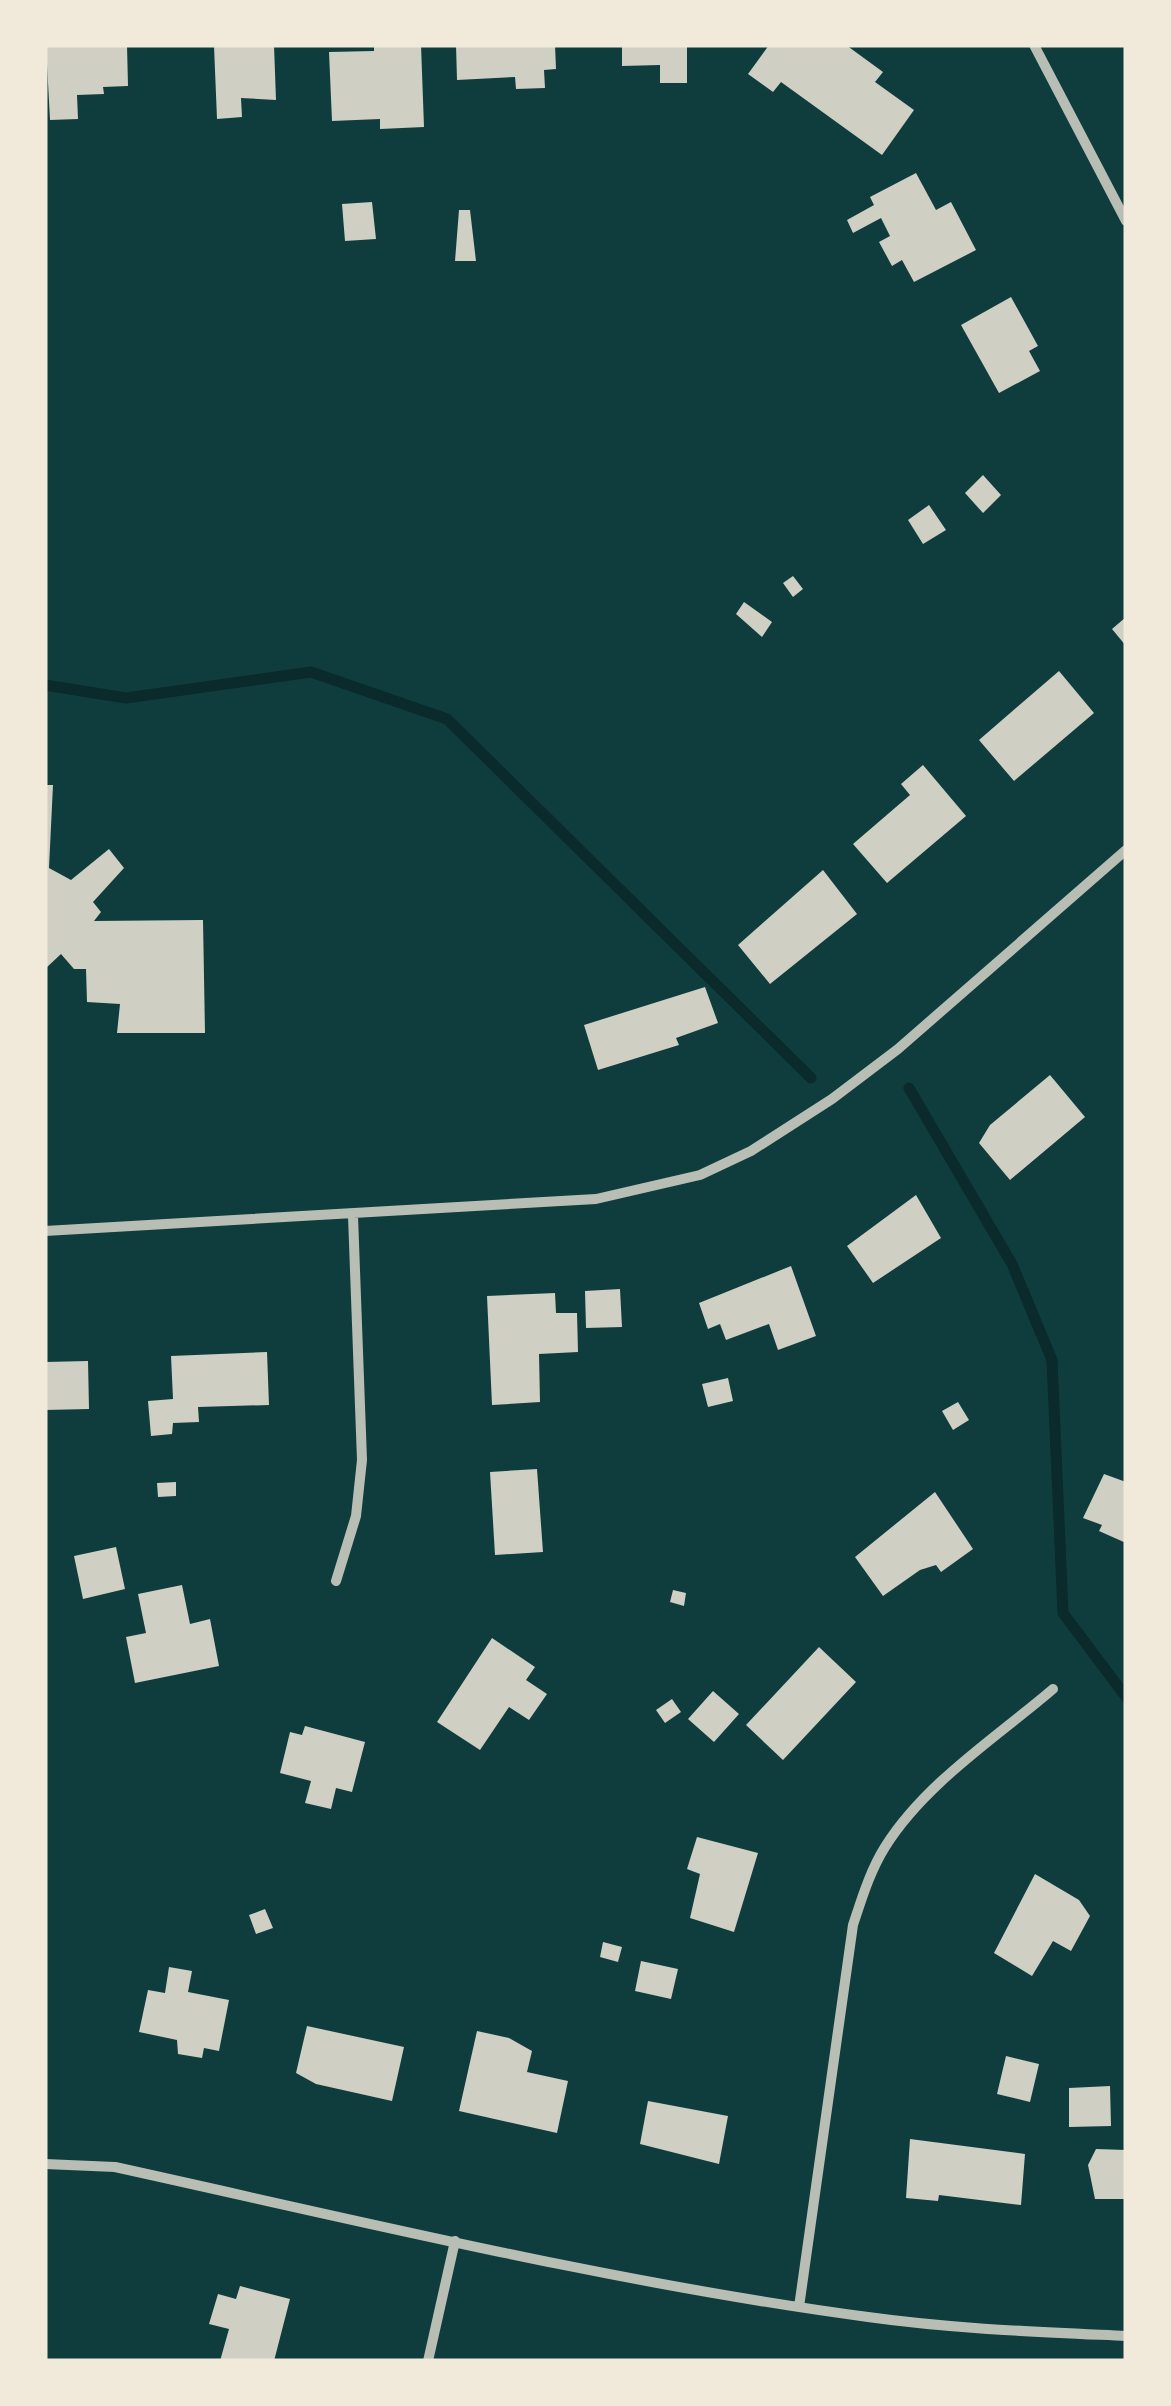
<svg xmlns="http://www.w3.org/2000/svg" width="1171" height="2406" font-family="'PT Sans Narrow',sans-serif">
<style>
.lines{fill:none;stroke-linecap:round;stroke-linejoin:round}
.stream{stroke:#0a2a2b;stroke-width:11}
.building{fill:#cfcfc3}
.minor{stroke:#b8beb3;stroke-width:10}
</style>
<rect width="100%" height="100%" fill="#0f3d3e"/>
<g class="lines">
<!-- stream -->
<path class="stream" d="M45,685L126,698L311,672L447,719L811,1078
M909,1088L1012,1264L1052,1360L1063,1613L1126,1697"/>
</g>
<!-- building -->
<path class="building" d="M46,45H127L128,86L103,87L104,94L77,95L78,119L50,120Z
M274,45L276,100L241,98L242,117L217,119L214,46Z
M374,45H421L424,127L380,129V119L332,121L329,52L374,51Z
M456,45H555L556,69L544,70L545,88L516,89L515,77L457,80Z
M622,45H687V83H660V65L622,66Z
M769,45H846L883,72L875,82L914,110L882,155L781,82L773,92L748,74Z
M916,173L936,210L951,202L976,250L914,282L902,260L892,266L879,242L890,236L881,218L853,233L847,220L874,205L870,197Z
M372,202L376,239L345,241L342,204Z
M459,210H470L476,261H455Z
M1011,297L1038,346L1029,351L1040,371L999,393L961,325Z
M983,475L1001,495L983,513L965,493Z
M929,505L946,530L923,544L908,520Z
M793,576L803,589L793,597L783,583Z
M744,602L772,622L762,637L736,614Z
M1126,617V646L1112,629Z
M1059,671L1094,713L1014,781L979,740Z
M923,765L966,816L887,883L853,844L910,795L901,784Z
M45,785H53L49,868L71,880L109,849L124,868L93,902L101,912L94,921L203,920L205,1033H117L120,1004L87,1002L86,969H74L61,954L45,969Z
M823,870L857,914L770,984L738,945Z
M705,987L718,1023L676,1038L679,1045L598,1070L584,1025Z
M1050,1075L1085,1117L1010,1180L979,1143L990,1125Z
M916,1195L941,1238L873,1283L847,1246Z
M791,1266L816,1336L778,1350L769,1324L726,1340L720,1324L708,1329L699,1303Z
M620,1289L622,1327L586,1328L585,1291Z
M555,1293L556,1313H577L578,1352L539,1354L540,1402L492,1405L487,1296Z
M267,1352L269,1405L198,1407L199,1422L173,1423L172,1434L151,1436L148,1401L173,1399L171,1356Z
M88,1361L89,1409L45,1410V1362Z
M728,1378L733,1401L708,1407L702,1384Z
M958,1402L969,1420L953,1430L942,1411Z
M537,1469L543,1552L495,1555L490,1472Z
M1104,1474L1126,1482V1543L1099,1531L1102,1525L1083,1518Z
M176,1482V1496L158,1497L157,1483Z
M935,1492L973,1549L941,1572L936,1565L920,1570L883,1596L855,1557Z
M116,1547L125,1589L83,1599L74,1556Z
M182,1585L190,1624L210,1619L219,1666L135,1683L126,1637L146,1633L138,1594Z
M673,1590L686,1593L684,1606L670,1602Z
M492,1638L535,1667L526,1680L547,1694L529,1720L509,1707L480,1750L437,1722Z
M819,1647L856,1682L783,1760L746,1725Z
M713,1691L739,1714L714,1742L688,1719Z
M672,1699L681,1712L665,1723L656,1710Z
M305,1726L365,1742L352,1792L336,1788L331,1809L305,1803L311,1781L280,1773L290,1732L302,1735Z
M697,1837L758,1853L734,1932L690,1918L700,1874L687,1869Z
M1035,1874L1079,1900L1090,1916L1071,1951L1053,1941L1032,1976L994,1953Z
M265,1909L273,1928L256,1934L249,1915Z
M603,1942L622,1947L618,1962L600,1957Z
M641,1961L678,1969L671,1999L635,1991Z
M169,1967L192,1971L188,1992L229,2000L219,2051L204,2048L202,2058L178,2054L177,2040L139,2032L148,1990L165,1993Z
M307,2026L404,2047L392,2101L316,2084L296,2073Z
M477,2031L509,2038L532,2051L527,2072L568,2081L557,2133L459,2111Z
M1006,2056L1039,2064L1030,2102L997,2094Z
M1110,2086L1111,2126L1069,2127V2088Z
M648,2101L728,2116L719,2164L640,2144Z
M910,2139L1025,2154L1021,2205L939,2195L938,2201L906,2198Z
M1096,2149L1126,2150V2199H1095L1088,2165Z
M240,2286L290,2299L274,2361H220L229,2329L209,2324L218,2294L236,2299Z"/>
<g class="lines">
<!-- minor -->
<path class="minor" d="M1034,45L1126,221
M45,1231L596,1199L700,1175L751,1151L832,1099L898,1049L1126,850
M336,1581L356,1516L362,1460L353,1216
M45,2164L115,2167C365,2222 614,2283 868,2317C954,2329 1040,2332 1126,2336
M799,2307L853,1925C862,1898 870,1871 885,1847C925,1783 997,1737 1053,1689
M428,2361L455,2241"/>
</g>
<!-- border -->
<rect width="1171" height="2406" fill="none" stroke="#f1e9da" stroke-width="95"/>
</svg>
